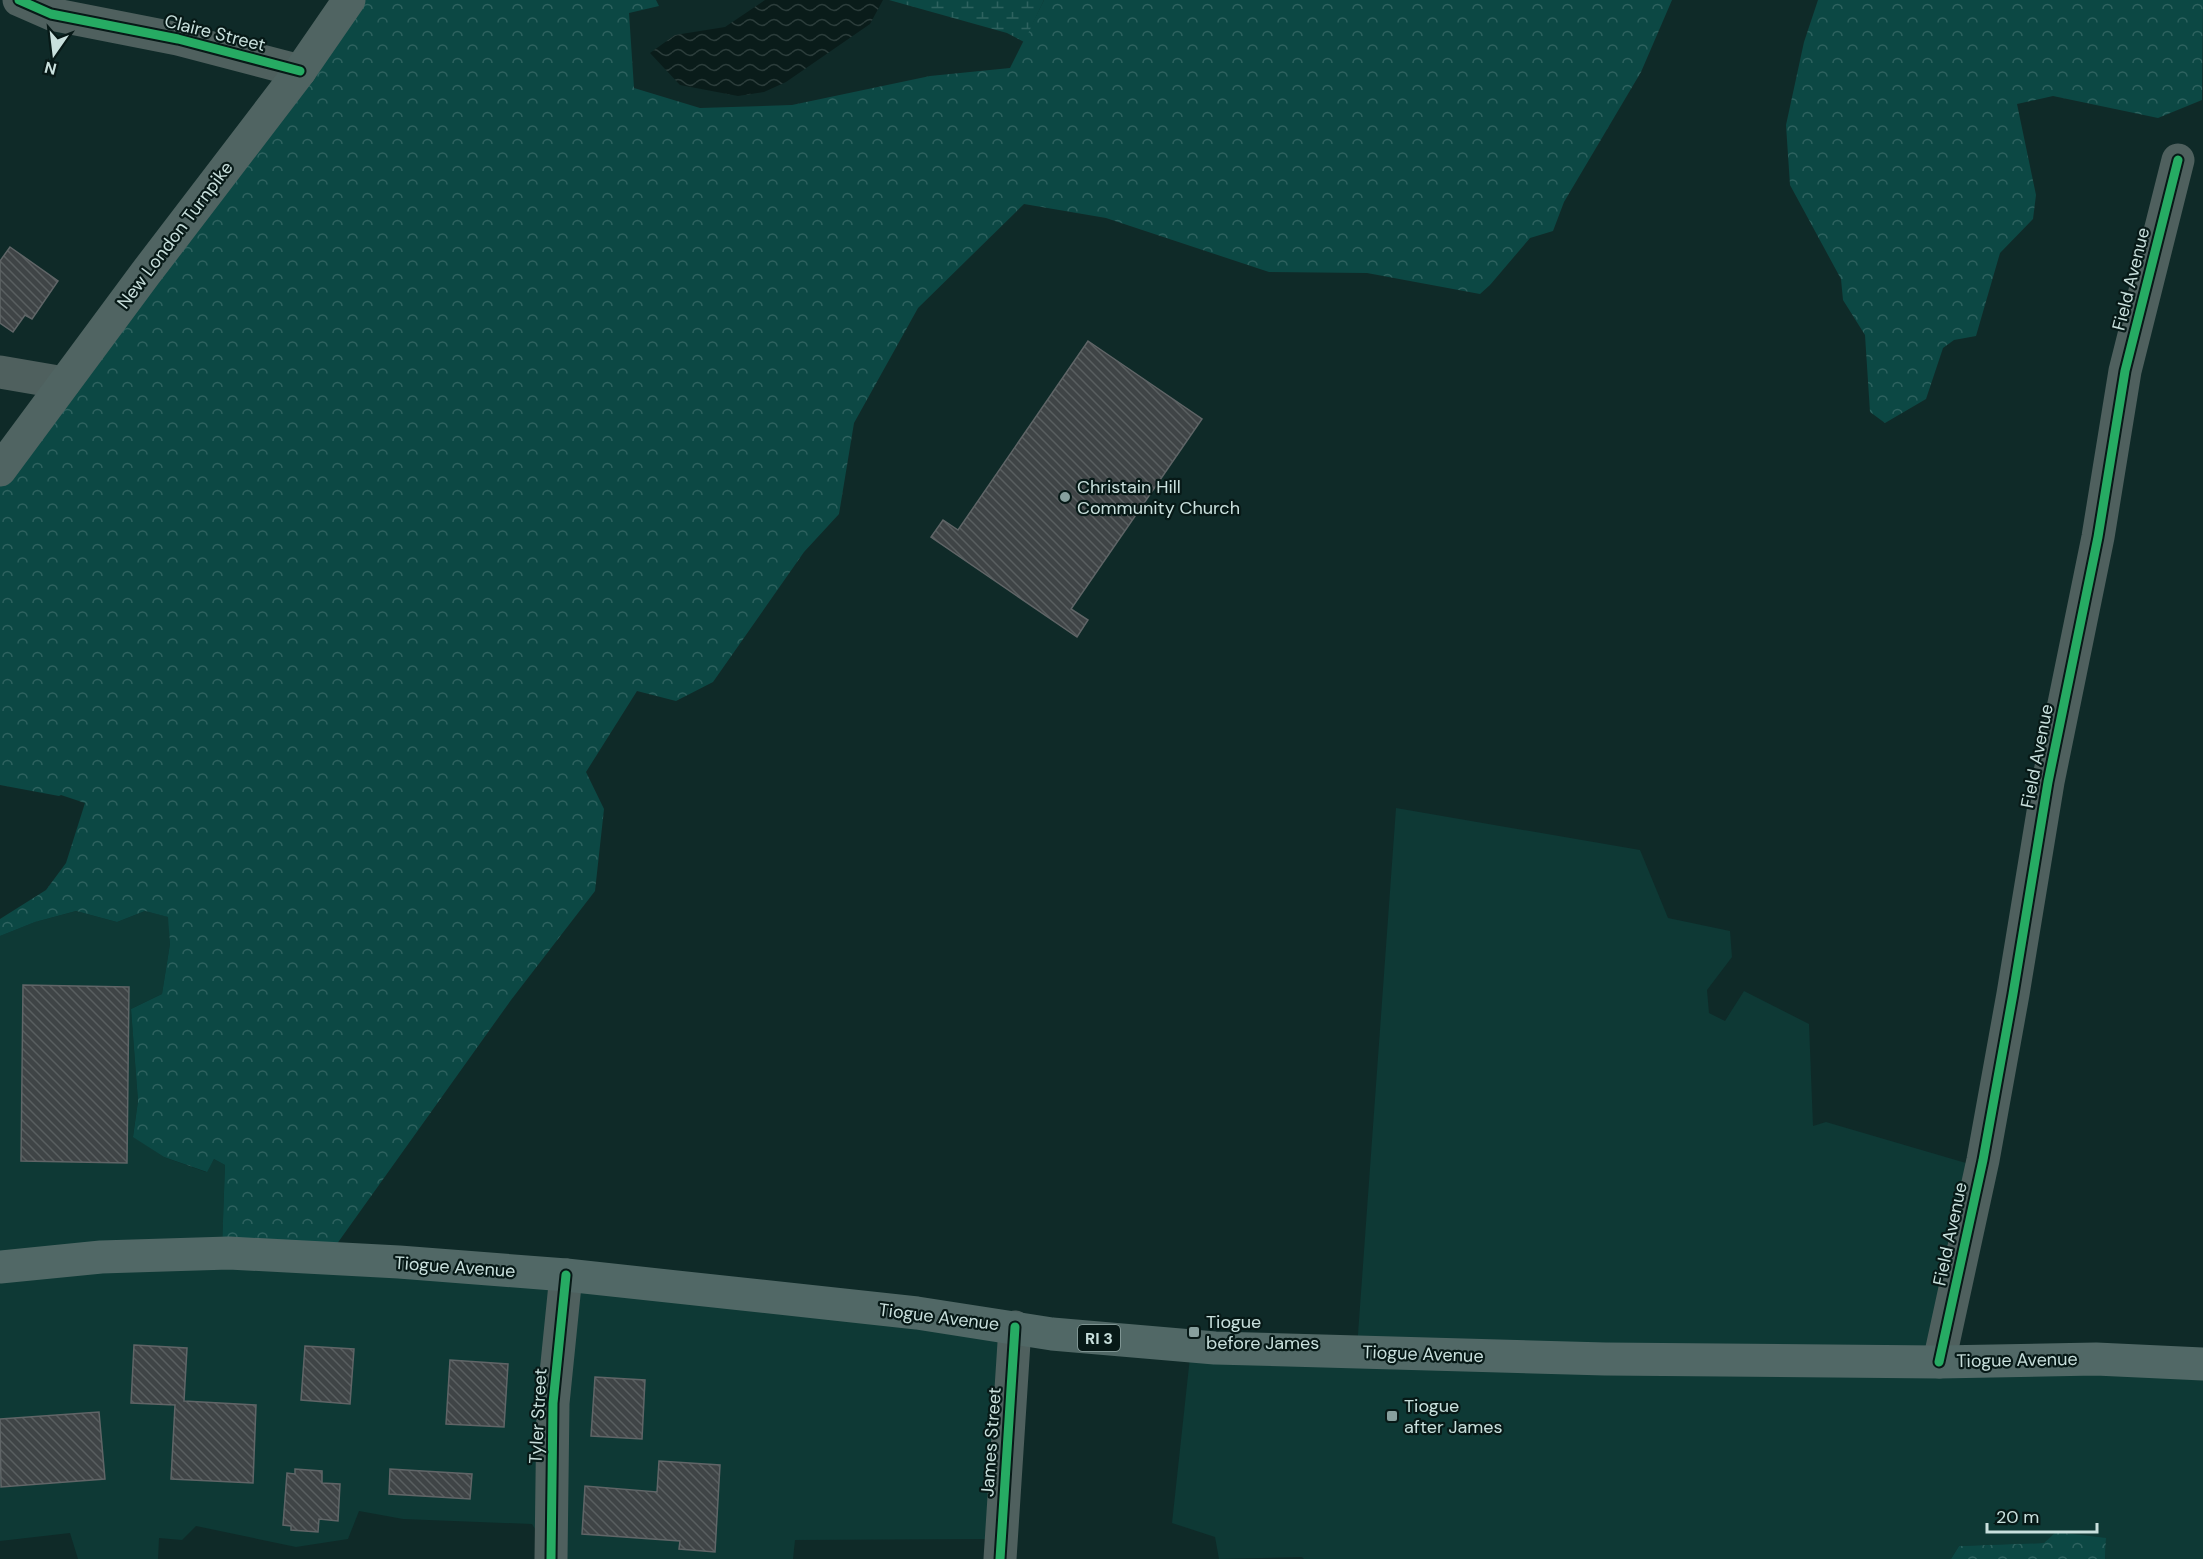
<svg xmlns="http://www.w3.org/2000/svg" width="2203" height="1559" font-family="'DM Sans',sans-serif">
<style>
.built{fill:#0e3935}
.forest{fill:url(#forest-crowns)}
.wetland{fill:url(#wetland-marsh)}
.water{fill:url(#water-waves)}
.building{fill:url(#building-back-hatch);stroke:#606567;stroke-width:1.5}
.lines{fill:none;stroke-linecap:round;stroke-linejoin:round}
.minor{stroke:#4f605e;stroke-width:33}
.secondary{stroke:#506462;stroke-width:33}
.primary{stroke:#516866;stroke-width:33}
.cycleway-casing{stroke:#071917;stroke-width:13}
.cycleway{stroke:#26ab63;stroke-width:9}
.poi-dot{fill:#88a09e;stroke:#071917;stroke-width:2}
.labels{text-anchor:middle;stroke-width:4.5;stroke-linejoin:round;paint-order:stroke}
.shield{fill:#071917;stroke:#8fa4a2;stroke-width:1.5}
.shield-label{font-size:16px;font-weight:bold;fill:#c9e0dd}
.street-label{font-size:18px;fill:#c9e0dd;stroke:#071917}
.poi-label{font-size:18px;fill:#c9e0dd;stroke:#071917;text-anchor:start}
</style>
<defs>
<pattern id="forest-crowns" width="20" height="18" patternUnits="userSpaceOnUse" patternTransform="scale(1.5)"><rect width="20" height="18" fill="#0c4844"/><path d="M2 6a3 3 0 1 1 6 0M12 15a3 3 0 1 1 6 0" fill="none" stroke="#2e625f"/></pattern>
<pattern id="wetland-marsh" width="20" height="14" patternUnits="userSpaceOnUse" patternTransform="scale(1.5)"><rect width="20" height="14" fill="#0c4844"/><path d="M1 5h8M5 5V1M11 12h8M15 12V8" fill="none" stroke="#2e625f"/></pattern>
<pattern id="water-waves" width="16" height="10" patternUnits="userSpaceOnUse" patternTransform="scale(1.5)"><rect width="16" height="10" fill="#0a1c1a"/><path d="M0 5q4-4 8 0t8 0" fill="none" stroke="#2c3d3b"/></pattern>
<pattern id="building-back-hatch" width="6" height="6" patternUnits="userSpaceOnUse" patternTransform="scale(1.5)"><rect width="6" height="6" fill="#3f4446"/><path d="M-1 5l2 2M0 0l6 6M5-1l2 2" fill="none" stroke="#595f60"/></pattern>
</defs>
<rect width="100%" height="100%" fill="#0f2a28"/>
<!-- built -->
<path class="built" d="M1396,808L1640,850L1668,918L1730,931L1732,957L1707,990L1709,1013L1725,1021L1744,991L1809,1024L1813,1126L1826,1122L1983,1168L1944,1358L2203,1366V1559H2105L2106,1538L2044,1543L1959,1546L1951,1559H1304L1302,1557L1219,1559L1215,1537L1172,1523L1190,1357L1357,1348Z
M76,911L117,922L145,911L169,917L170,944L162,994L131,1009L138,1101L133,1136L164,1157L206,1172L214,1159L225,1165L222,1248L1000,1330L991,1539L795,1540L793,1559H537V1532L532,1524L403,1519L359,1511L348,1539L296,1547L196,1526L182,1540L159,1538L158,1559H78L70,1533L0,1541V936L35,922Z"/>
<!-- forest -->
<path class="forest" d="M352,0H656L659,6L629,13L634,88L700,108L792,105L930,76L1010,68L1044,0H1672L1641,72L1564,202L1553,231L1530,238L1490,285L1480,294L1367,273L1269,272L1106,218L1024,204L918,308L854,423L839,514L804,552L713,682L676,701L637,691L586,772L604,809L595,891L511,1000L329,1255L222,1248L225,1165L214,1159L207,1172L164,1157L133,1137L138,1101L131,1009L162,994L170,944L168,917L145,911L117,922L76,911L35,922L0,936V919L46,890L66,863L85,803L61,795L59,796L0,785V478Z
M1818,0H2203L2202,100L2158,118L2053,96L2017,104L2036,195L2033,219L2000,253L1976,336L1954,340L1943,348L1926,399L1885,423L1870,412L1865,335L1843,300L1841,279L1790,185L1786,125L1804,42Z
M2056,1532L2106,1538L2105,1559H1951L1959,1546L2044,1543Z"/>
<!-- wetland -->
<path class="wetland" d="M889,0H1044L1024,42L1007,33Z"/>
<!-- water -->
<path class="water" d="M765,0H883L870,24L786,82L764,92L738,96L680,85L650,53L675,35L725,27Z"/>
<!-- building -->
<path class="building" d="M10,247L58,281L32,319L25,315L13,332L0,323V261Z
M1088,341L1202,419L1071,609L1088,620L1077,637L931,537L943,520L958,530Z
M23,985L129,987L127,1163L21,1161Z
M134,1345L187,1348L184,1401L256,1405L253,1483L171,1479L175,1405L131,1403Z
M305,1346L354,1349L350,1404L301,1400Z
M450,1360L508,1364L504,1427L446,1424Z
M595,1377L645,1380L642,1439L591,1436Z
M99,1412L105,1479L1,1487L0,1419Z
M659,1461L720,1465L715,1552L679,1549L680,1541L582,1534L585,1486L657,1492Z
M295,1469L322,1471V1483L340,1484L338,1521L319,1519L318,1532L291,1530V1526L283,1525L287,1473L295,1474Z
M390,1469L472,1474L470,1499L389,1494Z"/>
<g class="lines">
<!-- minor -->
<path class="minor" d="M19,0L51,14L178,39L300,71
M0,372L64,383
M1939,1362L1983,1160L2013,994L2048,782L2098,537L2125,371L2178,160
M551,1559L553,1403L566,1275
M1000,1559L1015,1327"/>
<!-- secondary -->
<path class="secondary" d="M0,470L145,274L300,71L349,0"/>
<!-- primary -->
<path class="primary" d="M0,1267L101,1257L229,1253L399,1262L566,1275L917,1313L1052,1334L1215,1348L1605,1359L1939,1362L2096,1359L2203,1364"/>
<defs>
<path id="cycleway" d="M19,0L51,14L178,39L300,71
M1939,1362L1983,1160L2013,994L2048,782L2098,537L2125,371L2178,160
M551,1559L553,1403L566,1275
M1000,1559L1015,1327"/>
</defs>
<!-- cycleway casing -->
<use href="#cycleway" class="cycleway-casing"/>
<!-- cycleway -->
<use href="#cycleway" class="cycleway"/>
</g>
<!-- markers -->
<g class="poi-dot">
<circle cx="1065" cy="497" r="6"/>
<rect x="1188" y="1326" width="12" height="12" rx="3"/>
<rect x="1386" y="1410" width="12" height="12" rx="3"/>
</g>
<g class="labels">
<!-- shield labels -->
<rect class="shield" x="1078" y="1325" width="42" height="26" rx="4.5"/>
<g class="shield-label">
<text x="1099" y="1344">RI 3</text>
</g>
<!-- street labels -->
<g class="street-label">
<text transform="translate(215 33) rotate(14)" y="6">Claire Street</text>
<text transform="translate(175 235) rotate(-53)" y="6">New London Turnpike</text>
<text transform="translate(2131 279) rotate(-76)" y="6">Field Avenue</text>
<text transform="translate(2037 756) rotate(-79)" y="6">Field Avenue</text>
<text transform="translate(1950 1234) rotate(-78)" y="6">Field Avenue</text>
<text transform="translate(455 1267) rotate(4)" y="6">Tiogue Avenue</text>
<text transform="translate(939 1317) rotate(7)" y="6">Tiogue Avenue</text>
<text transform="translate(1423 1354) rotate(2)" y="6">Tiogue Avenue</text>
<text transform="translate(2017 1360) rotate(-1)" y="6">Tiogue Avenue</text>
<text transform="translate(538 1416) rotate(-87)" y="6">Tyler Street</text>
<text transform="translate(991 1442) rotate(-86)" y="6">James Street</text>
</g>
<!-- poi labels -->
<g class="poi-label">
<text x="1077" y="493">Christain Hill<tspan x="1077" dy="21">Community Church</tspan></text>
<text x="1206" y="1328">Tiogue<tspan x="1206" dy="21">before James</tspan></text>
<text x="1404" y="1412">Tiogue<tspan x="1404" dy="21">after James</tspan></text>
</g>
</g>
<!-- north arrow -->
<g transform="translate(54 54) rotate(194)" stroke="#071917" stroke-width="4.5" paint-order="stroke">
<path d="M0-4.5L10 22L0 15L-10 22Z" fill="#c9e0dd"/>
<text y="-9" font-size="16" font-weight="bold" text-anchor="middle" fill="#c9e0dd">N</text>
</g>
<!-- scale -->
<path d="M1987 1523v9h110v-9" fill="none" stroke="#c9e0dd" stroke-width="3"/>
<text x="1996" y="1523" font-size="18" fill="#c9e0dd" stroke="#071917" stroke-width="4.5" paint-order="stroke">20 m</text>
</svg>
